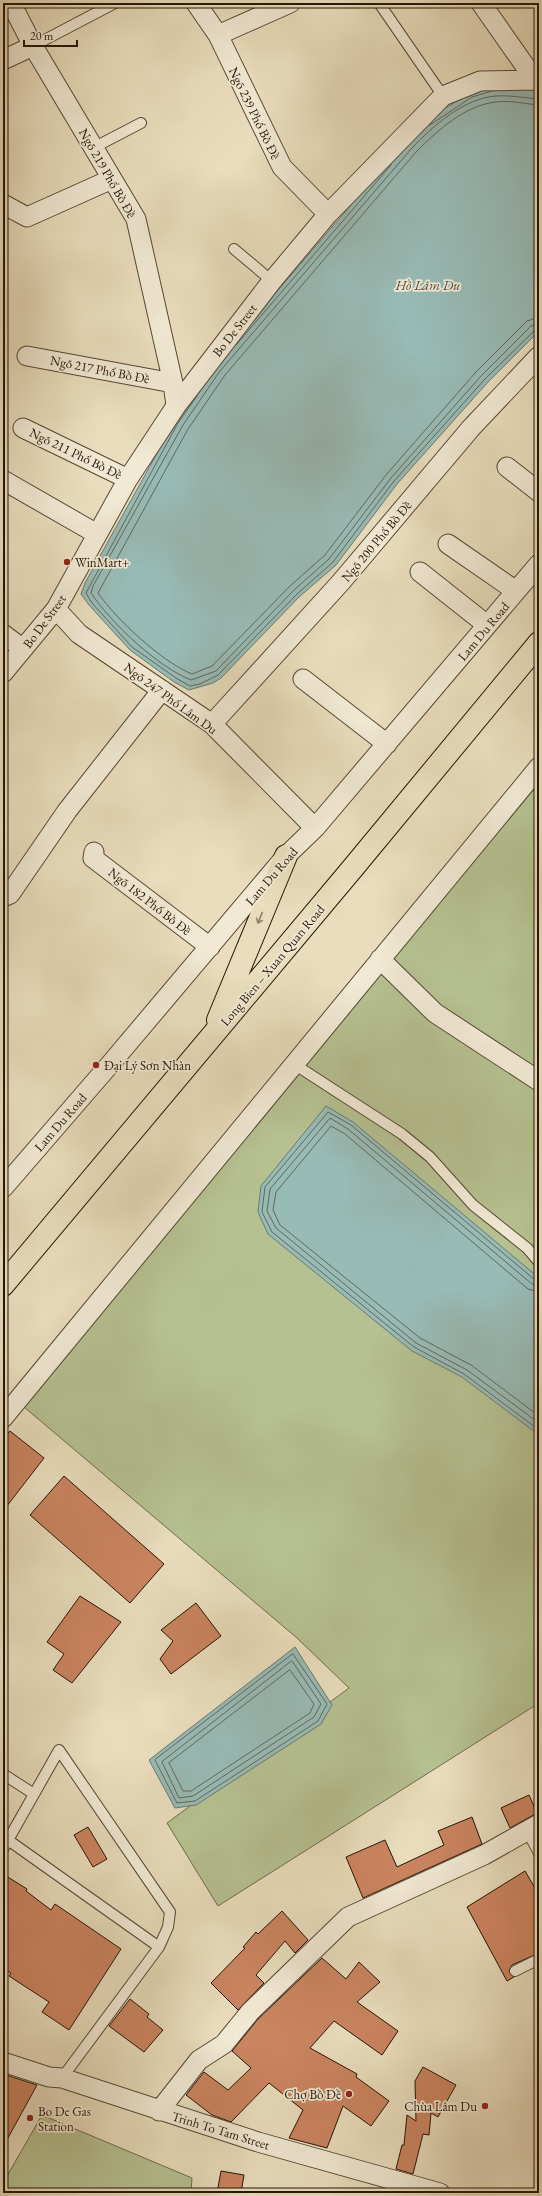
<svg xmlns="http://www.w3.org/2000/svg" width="542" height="2196" font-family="'EB Garamond',serif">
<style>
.green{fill:#b6c191;stroke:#6d6b4c}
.water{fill:#98bbb6;stroke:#6a7970}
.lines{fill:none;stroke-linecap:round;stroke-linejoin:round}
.shore{stroke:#5e685e;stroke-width:1}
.building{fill:#ca8460;stroke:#241506}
.lane-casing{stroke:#554734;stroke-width:12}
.street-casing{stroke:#554734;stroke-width:21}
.primary-casing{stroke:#241506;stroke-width:24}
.lane{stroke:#f1e9d4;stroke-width:10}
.street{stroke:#f1e9d4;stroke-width:19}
.primary{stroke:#e9ddbd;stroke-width:22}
.oneway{stroke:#90836b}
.poi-dot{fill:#8f2418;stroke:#f1e9d4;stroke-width:1.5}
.labels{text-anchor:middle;stroke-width:3.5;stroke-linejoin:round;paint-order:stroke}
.street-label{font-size:13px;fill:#241506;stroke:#f1e9d4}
.poi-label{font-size:13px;fill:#241506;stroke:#f1e9d4;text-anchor:start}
.water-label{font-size:14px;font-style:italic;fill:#4d4f44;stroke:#f1e9d4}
</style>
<rect width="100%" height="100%" fill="#e9ddbd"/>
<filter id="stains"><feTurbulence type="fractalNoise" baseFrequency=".005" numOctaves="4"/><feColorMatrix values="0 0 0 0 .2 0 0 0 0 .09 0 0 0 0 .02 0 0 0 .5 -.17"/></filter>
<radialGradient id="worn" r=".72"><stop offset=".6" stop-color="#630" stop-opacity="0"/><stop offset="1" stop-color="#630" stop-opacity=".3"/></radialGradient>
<!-- green -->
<path class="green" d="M539,767V1703L218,1906L167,1823L349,1688L297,1638L17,1401Z
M42,2115L192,2178L191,2193H3V2183Z"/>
<!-- water -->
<path class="water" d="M495,86L539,90V331L488,382L397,484L336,565L299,597L221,678L213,683L189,690L174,682L130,650L89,605L81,594L85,583L175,421L213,366L405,142L442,110L470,93Z
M326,1106L353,1122L539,1278V1435L462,1377L412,1351L268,1234L258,1212L261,1186Z
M295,1647L332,1705L321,1724L196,1805L175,1808L149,1760Z"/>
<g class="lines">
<!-- shore -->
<path class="shore" d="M539,99C525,98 510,95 496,96C464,98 433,126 412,148L220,371L183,425L93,586L91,593C111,623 158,667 191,680L216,671L293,591L329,559L391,478L481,376L531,326L539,323
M539,105C525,104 510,100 496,102C465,105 437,131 416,152L225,375L188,429L98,593C116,619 162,662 192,674L212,666L289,587L325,555L386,475L476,372L527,321L539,317
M430,125L472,97L492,91
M236,345L391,165
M197,396L178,423L86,593L92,603L132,647L176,678L190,686L200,684L218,675L297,594L333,562L394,481L485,379L535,330L539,328
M539,1281L535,1280L351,1125L328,1112L265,1187L262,1212L272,1232L414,1347L464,1374L539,1430
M539,1286L532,1284L348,1129L330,1118L270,1189L267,1211L276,1228L416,1343L467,1370L539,1423
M539,1292L528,1289L345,1134L331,1126L276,1192L273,1210L280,1225L420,1338L471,1365L539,1416
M293,1654L327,1704L318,1721L195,1801L177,1803L155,1760Z
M292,1661L321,1704L314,1717L193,1796L179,1798L162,1762Z
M290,1670L314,1704L310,1713L191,1791H183L169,1763Z"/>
</g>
<!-- building -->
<path class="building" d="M10,1431L44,1458L3,1511V1440Z
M64,1476L164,1564L130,1603L30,1515Z
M80,1596L121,1622L72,1683L53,1670L64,1654L47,1642Z
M196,1603L221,1636L171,1674L160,1659L173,1641L161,1630Z
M529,1795L537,1813L510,1828L501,1808Z
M472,1817L482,1844L363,1898L346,1857L385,1840L397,1867L444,1845L438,1831Z
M88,1827L107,1859L93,1867L74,1835Z
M525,1871L535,1888L539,1885V1953L512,1965L509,1971L514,1977L507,1981L467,1907Z
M3,1874L27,1889L26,1891L51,1910L55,1904L121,1949L69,2030L42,2012L49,2002L9,1976L11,1973L3,1969Z
M282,1911L308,1940L295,1953L285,1941L256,1975L264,1983L238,2010L211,1983L245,1948L243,1947L256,1932L258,1934Z
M322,1958L346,1979L359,1962L380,1982L357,2002L398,2031L382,2055L334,2021L310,2048L357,2074L356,2077L389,2101L371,2126L343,2106L327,2148L289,2138L303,2110L269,2083L231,2122L212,2115L186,2095L204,2072L228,2090L251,2068L232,2051L258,2019Z
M130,1999L149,2014L147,2017L163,2030L144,2052L109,2026Z
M423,2067L456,2085L438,2117L431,2113L429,2135L423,2134L413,2174L396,2169L402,2145H404L407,2115L416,2121L415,2081Z
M3,2074L37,2085L3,2147Z
M221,2171L244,2175L241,2193H217Z"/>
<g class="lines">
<defs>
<path id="lane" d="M379,3L443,96
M33,46L115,3
M93,148L141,123
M234,249L272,281
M294,1064L402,1134L430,1157L473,1205L527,1248L539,1262
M3,1774L34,1794
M527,1831L539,1853
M8,1840L159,1947
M3,1849L59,1750L170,1912L168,1927L159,1947L62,2078
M515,1971L539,1959"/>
<path id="street" d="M11,3L33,46L136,219L173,383L176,406
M196,3L218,35L282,167L328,214
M481,3L535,80
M218,35L290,3
M3,60L33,46
M3,204L27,217L112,179
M27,356L173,383
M23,428L128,479
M507,467L539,492
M3,480L97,534
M448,544L516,591
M420,572L487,625
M56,609L79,634L212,724L315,828
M3,634L23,649
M3,673L56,609L128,479L176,406L272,281L328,214L443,96L480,81L535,80L539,82
M303,679L387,744
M212,724L341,582L471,428L539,356
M94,852L93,858L210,947
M3,897L10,894L67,811L162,690
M380,959L435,1013L539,1081
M3,1188L112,1062L286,856L315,828L539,564
M3,1418L539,767
M3,2062L49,2077L62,2078L258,2142L440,2193
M159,2111L199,2060L224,2044L250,2012L348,1917L484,1855L539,1824"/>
<path id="primary" d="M218,1020L286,856
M3,1285L352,869L539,643"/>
</defs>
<!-- lane casing -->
<use href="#lane" class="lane-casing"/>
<!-- street casing -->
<use href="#street" class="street-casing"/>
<!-- primary casing -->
<use href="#primary" class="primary-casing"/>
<!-- lane -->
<use href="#lane" class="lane"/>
<!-- street -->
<use href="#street" class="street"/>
<!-- primary -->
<use href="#primary" class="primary"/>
</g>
<!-- one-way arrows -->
<defs><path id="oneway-shaft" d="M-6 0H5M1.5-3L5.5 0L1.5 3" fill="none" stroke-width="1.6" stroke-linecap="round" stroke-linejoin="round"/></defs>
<use class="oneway" href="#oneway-shaft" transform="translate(260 918) rotate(112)"/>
<!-- markers -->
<g class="poi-dot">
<circle cx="67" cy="562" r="4"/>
<circle cx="96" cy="1065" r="4"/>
<circle cx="349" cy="2094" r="4"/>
<circle cx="485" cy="2106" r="4"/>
<circle cx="30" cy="2118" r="4"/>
</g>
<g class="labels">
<!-- street labels -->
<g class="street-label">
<text transform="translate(255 113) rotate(64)" y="5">Ngõ 239 Phố Bồ Đề</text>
<text transform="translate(108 173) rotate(60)" y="5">Ngõ 219 Phố Bồ Đề</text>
<text transform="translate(234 330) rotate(-52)" y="5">Bo De Street</text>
<text transform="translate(100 369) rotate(11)" y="5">Ngõ 217 Phố Bồ Đề</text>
<text transform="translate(76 453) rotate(26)" y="5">Ngõ 211 Phố Bồ Đề</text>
<text transform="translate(376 541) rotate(-50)" y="5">Ngõ 200 Phố Bồ Đề</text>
<text transform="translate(44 621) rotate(-54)" y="5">Bo De Street</text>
<text transform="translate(483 631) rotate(-50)" y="5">Lam Du Road</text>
<text transform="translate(171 698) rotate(36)" y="5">Ngõ 247 Phố Lâm Du</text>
<text transform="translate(271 876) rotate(-49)" y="5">Lam Du Road</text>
<text transform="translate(150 901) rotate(38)" y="5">Ngõ 182 Phố Bồ Đề</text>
<text transform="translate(272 965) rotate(-50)" y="5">Long Bien – Xuan Quan Road</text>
<text transform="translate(60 1122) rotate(-49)" y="5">Lam Du Road</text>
<text transform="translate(221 2130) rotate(17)" y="5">Trinh To Tam Street</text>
</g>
<!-- poi labels -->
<g class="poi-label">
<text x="75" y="567">WinMart+</text>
<text x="104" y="1070">Đại Lý Sơn Nhàn</text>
<text x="341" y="2099" text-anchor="end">Chợ Bồ Đề</text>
<text x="477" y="2111" text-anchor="end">Chùa Lâm Du</text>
<text x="38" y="2116">Bo De Gas<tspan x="38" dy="15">Station</tspan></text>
</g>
<!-- water labels -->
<g class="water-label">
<text x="428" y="290">Hồ Lâm Du</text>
</g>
</g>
<!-- margin -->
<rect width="542" height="2196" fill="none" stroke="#e9ddbd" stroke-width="16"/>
<rect x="4" y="4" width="534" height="2188" fill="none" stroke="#241506" stroke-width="2"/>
<rect x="8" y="8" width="526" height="2180" fill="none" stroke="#241506"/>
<!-- scale -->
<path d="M24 40v6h53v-6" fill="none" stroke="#241506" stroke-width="2"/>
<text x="30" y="40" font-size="12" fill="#241506" stroke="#f1e9d4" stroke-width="3" paint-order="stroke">20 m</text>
<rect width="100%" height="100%" filter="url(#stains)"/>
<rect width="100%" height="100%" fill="url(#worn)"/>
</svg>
